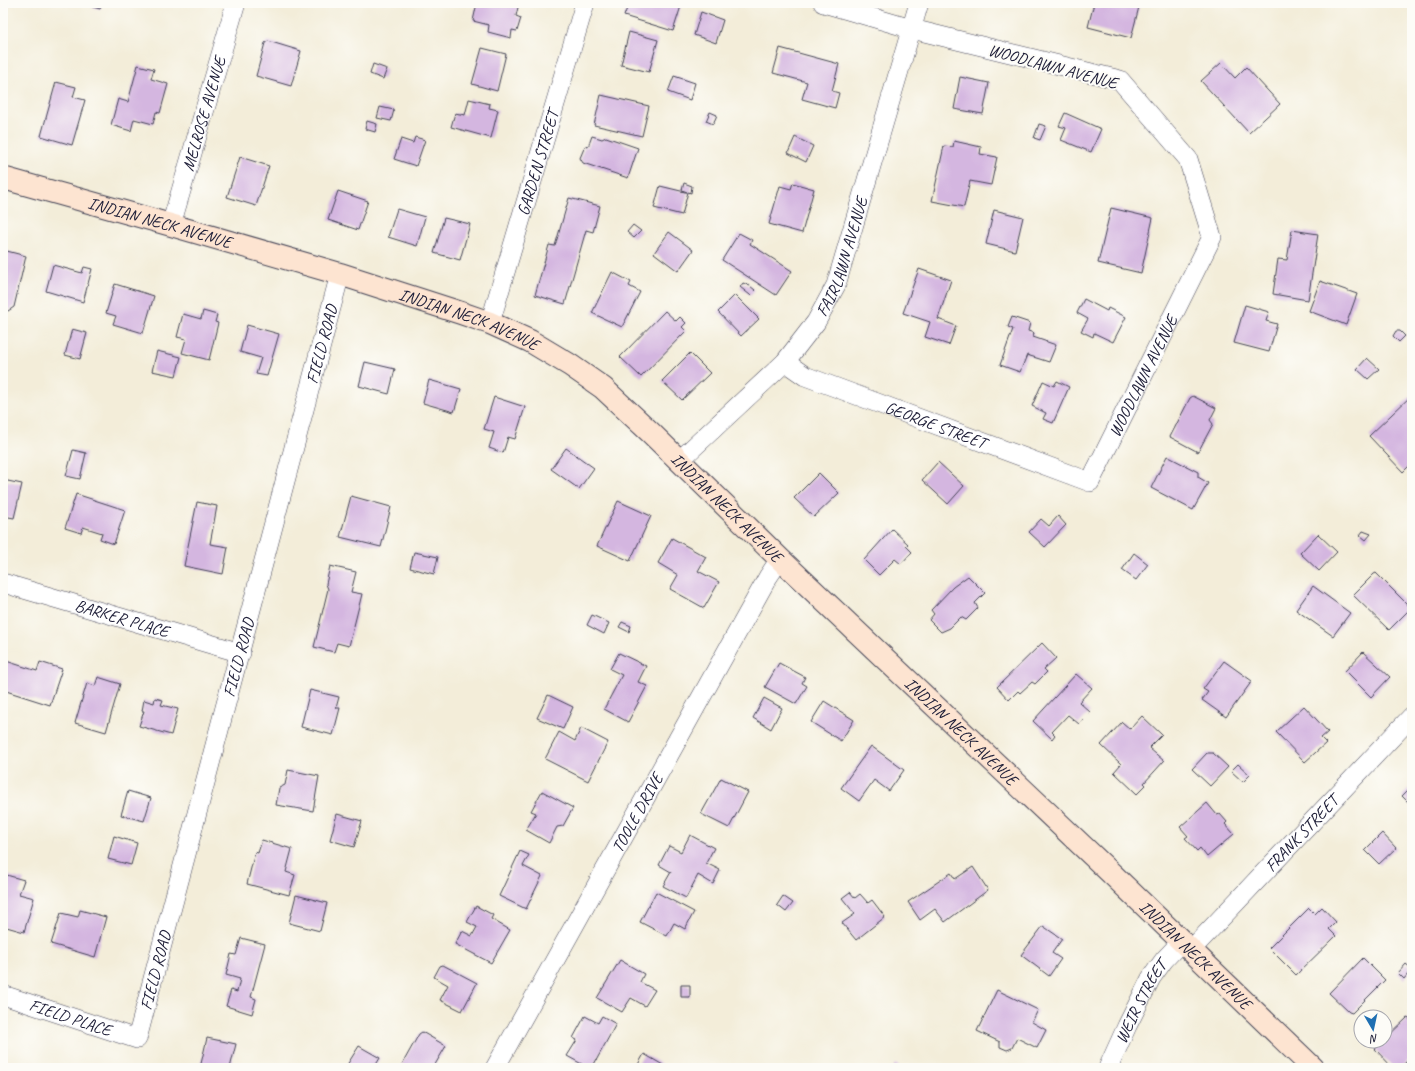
<svg xmlns="http://www.w3.org/2000/svg" width="1415" height="1071" font-family="Caveat,sans-serif">
<style>
.building{fill:#d4b6e0}
.lines{fill:none;stroke-linecap:round;stroke-linejoin:round}
.street-casing{stroke:#414053;stroke-width:20}
.secondary-casing{stroke:#414053;stroke-width:24}
.street{stroke:#fff;stroke-width:19}
.secondary{stroke:#fde4d1;stroke-width:22}
.labels{text-anchor:middle;stroke-width:4;stroke-linejoin:round;paint-order:stroke}
.street-label{font-size:17px;fill:#22223b;stroke:#fdfcf7}
</style>
<rect width="100%" height="100%" fill="#fdfcf7"/>
<filter id="ink" filterUnits="userSpaceOnUse"><feTurbulence type="fractalNoise" baseFrequency=".025" numOctaves="2"/><feDisplacementMap in="SourceGraphic" scale="8" xChannelSelector="R" yChannelSelector="G"/><feConvolveMatrix kernelMatrix="1 2 1 2 8 2 1 2 1" color-interpolation-filters="sRGB"/></filter>
<filter id="wash" filterUnits="userSpaceOnUse"><feTurbulence type="fractalNoise" baseFrequency=".012" numOctaves="4" result="noise"/><feDisplacementMap in="SourceGraphic" scale="16" xChannelSelector="R" yChannelSelector="G"/><feGaussianBlur stdDeviation="0.9" result="paint"/><feColorMatrix in="noise" values="0 0 0 0 0 0 0 0 0 0 0 0 0 0 0 0 0 1.4 0 .05"/><feComposite in="paint" operator="in"/></filter>
<g filter="url(#wash)">
<rect width="100%" height="100%" fill="#f3edd9"/>
<g id="blocks">
<!-- building -->
<path class="building" d="M79,3H102L100,9Z
M326,3H338V6Z
M477,3L494,6V3H519L516,16L521,18L517,31L512,30L511,38L488,32L489,25L473,21Z
M629,3H682L673,31L624,16Z
M1094,3H1140L1131,38L1088,27Z
M701,12L723,20L716,43L694,35Z
M629,32L658,40L649,72L621,65Z
M268,41L301,51L291,86L256,76L265,43Z
M482,48L506,54L497,91L472,84Z
M780,48L839,64L832,91L839,93L835,108L802,99L807,82L773,73Z
M1221,63L1235,78L1246,67L1280,104L1249,133L1201,81Z
M373,64L387,69L383,79L370,74Z
M138,65L154,69L151,79L168,84L160,113L156,112L153,124L134,119L131,131L111,125L118,99L128,102Z
M674,76L695,83L690,100L668,92Z
M960,77L989,83L983,114L954,109Z
M56,82L76,87L73,97L85,100L72,145L41,136Z
M601,95L649,106L642,136L594,125Z
M469,99L490,104L489,108L498,110L491,138L451,127L455,113L465,115Z
M380,107L394,110L391,121L377,118Z
M710,112L717,115L713,124L706,121Z
M1065,113L1101,129L1091,152L1061,140L1066,128L1059,126Z
M367,121L377,124L375,132L365,129Z
M1039,124L1046,126L1040,140L1034,138Z
M592,136L602,139L606,137L638,148L628,178L583,163L580,158L585,146L588,147Z
M415,137L425,140L416,166L394,159L401,139L413,143Z
M795,137L813,146L806,162L788,153Z
M954,141L981,147L980,154L997,157L991,185L970,181L964,207L932,201L944,146L953,147Z
M240,157L269,166L256,206L227,197Z
M684,183L692,186L691,193L688,192L682,215L654,208L660,186L685,192H687L682,190Z
M793,183L814,189L802,233L769,224L780,186L791,189Z
M338,191L368,201L358,230L328,220Z
M569,198L600,206L593,232L586,230L565,304L535,295L549,245L555,246Z
M1111,208L1153,218L1141,273L1098,263Z
M397,209L425,217L417,246L388,237Z
M994,210L1023,217L1015,251L986,244Z
M444,218L470,224L460,260L434,253Z
M633,225L641,231L634,238L627,232Z
M1292,230L1318,234L1308,300L1273,294L1278,259L1287,260Z
M669,232L693,250L678,271L654,253Z
M739,233L752,240L750,244L792,271L776,295L722,260Z
M3,250L26,256L14,307L8,311L3,309Z
M53,265L82,273L84,267L92,269L83,302L46,291Z
M919,269L951,280L938,319L956,326L949,345L925,337L930,322L903,313Z
M612,272L631,282L629,286L640,292L622,327L592,313Z
M1320,281L1357,294L1346,325L1309,311Z
M743,283L750,286L755,290L750,295L740,287Z
M115,284L154,296L143,333L113,324L116,316L106,313Z
M735,295L759,319L741,336L718,312Z
M1084,299L1107,311L1108,308L1126,317L1113,342L1094,333L1093,337L1081,331L1088,319L1077,313Z
M1245,305L1269,312L1266,321L1277,324L1269,352L1234,343Z
M203,311L217,315L215,322L218,323L209,360L182,353L186,339L177,337L183,314L201,319Z
M665,311L676,321L680,317L686,323L682,327L686,331L641,377L620,357Z
M1012,317L1030,323L1028,331L1034,333L1033,337L1056,345L1049,362L1027,355L1020,372L1000,365L1013,329L1008,327Z
M247,325L279,334L267,376L256,374L261,358L240,352Z
M72,329L87,333L80,359L65,355Z
M1396,331H1400L1405,336L1399,342L1393,336Z
M157,351L181,357L176,376L152,371Z
M690,353L710,373L682,400L662,381Z
M1367,358L1379,369L1368,379L1357,369Z
M365,362L395,369L389,394L359,386Z
M429,380L461,389L454,412L423,403Z
M1043,381L1054,386L1057,381L1069,387L1053,423L1043,419L1046,413L1032,406Z
M1412,395V463L1403,472L1369,436Z
M1193,396L1216,408L1210,420L1213,424L1198,452L1170,437L1190,398Z
M494,397L525,407L515,439L508,437L503,453L489,448L494,432L484,429Z
M566,448L594,468L579,489L551,469Z
M73,450L86,453L80,479L66,476Z
M1167,456L1198,472V477L1208,483L1193,510L1151,488Z
M938,462L964,486L948,504L922,480Z
M819,473L839,493L814,517L794,498Z
M3,480L22,484L14,518L3,516Z
M76,494L125,510L114,544L100,539L102,533L83,527L81,533L65,528Z
M351,496L391,507L381,547L340,537Z
M618,501L651,516L630,561L597,546Z
M197,502L217,506L210,544L228,547L223,574L184,566Z
M1058,516L1066,525L1045,547L1029,532L1041,519L1049,526Z
M892,529L908,544L906,546L912,552L901,564L895,559L879,575L864,560Z
M1363,531L1371,534L1366,540L1360,535Z
M1318,534L1337,552L1319,571L1300,553Z
M672,538L706,557L698,571L719,582L704,608L670,589L678,575L658,563Z
M414,552L438,557L434,574L410,568Z
M1134,553L1148,564L1136,580L1122,570Z
M330,566L356,572L351,592L362,594L349,646L337,643L334,652L314,647L328,589L326,584Z
M1376,573L1411,608L1389,630L1353,595L1374,574Z
M968,576L985,593L975,603L978,608L966,620L961,617L950,628L941,632L929,620L934,614L931,610L953,587Z
M1313,586L1350,613L1333,636L1296,610Z
M592,615L609,623L604,634L587,625Z
M622,622L631,626L629,632L619,627Z
M1042,643L1056,658L1044,669L1047,672L1035,684L1032,682L1020,693L1018,691L1009,700L997,687Z
M1363,652L1390,677L1371,697L1345,671Z
M619,653L646,666L638,682L647,686L628,722L604,709L622,675L610,669Z
M3,660L37,671L40,662L62,669L50,705L3,690Z
M1224,661L1252,681L1226,717L1202,700L1208,692L1203,689Z
M779,663L805,677L802,683L807,686L796,704L765,687Z
M1076,674L1092,688L1079,702L1090,712L1079,724L1068,715L1052,732L1055,735L1052,739L1033,721Z
M98,677L120,684L106,732L75,723L87,683L95,686Z
M310,690L339,697L336,708H340L333,735L301,727Z
M548,695L573,707L563,729L537,718Z
M155,698L163,700L161,705L178,709L171,735L139,726L144,711H142L144,700L154,703Z
M764,698L782,708L771,729L753,718Z
M824,701L854,720L841,741L811,722Z
M1304,706L1328,732L1321,738L1326,743L1305,762L1276,732Z
M1142,716L1162,735L1149,748L1164,761L1144,783L1146,785L1137,794L1114,772L1121,764L1101,745L1122,722L1130,729Z
M581,728L608,742L588,781L545,759L559,732L575,741Z
M871,746L904,770L889,791L874,780L859,801L841,788Z
M1207,753H1213L1228,767L1210,786L1192,769Z
M1238,764L1250,775L1243,782L1231,771Z
M288,770L319,776L313,811L276,805L279,788L285,785Z
M721,778L748,792L729,828L701,814Z
M1412,786V806L1402,796Z
M128,791L151,798L144,821L121,815Z
M542,791L573,808L563,826L557,827L549,843L526,830L536,813L531,811Z
M1207,803L1217,815L1220,814L1227,822L1225,824L1234,834L1207,857L1200,848L1197,851L1185,838L1188,836L1180,827Z
M337,814L362,821L354,847L330,840Z
M1382,833L1396,848L1379,864L1365,850Z
M690,835L714,848L706,863L720,870L713,884L698,875L686,898L663,886L671,872L659,865L669,846L681,852Z
M114,836L137,843L131,865L108,859Z
M262,840L292,849L286,872L295,875L289,895L247,884L255,852L258,853Z
M520,851L529,855L523,866L542,876L526,909L499,896Z
M973,867L988,890L945,922L935,909L920,920L908,902L951,873L955,879Z
M3,874L24,880L19,894L34,898L24,932L3,926Z
M656,892L694,912L685,929L674,923L667,936L640,922Z
M850,892L855,898L860,894L868,903L872,900L885,917L856,940L842,923L855,914L842,898Z
M296,895L327,903L320,931L289,923Z
M783,896L793,903L786,912L777,905Z
M476,906L493,915L491,919L510,930L491,963L455,944L462,931L472,936L477,927L467,922Z
M1322,907L1336,922L1329,929L1336,936L1296,975L1269,948L1309,908L1315,914Z
M80,910L106,917L95,957L51,944L61,913L78,917Z
M1043,926L1062,939L1052,953L1061,959L1049,976L1021,955Z
M241,938L265,944L251,997L256,999L252,1014L226,1006L231,990L237,992L240,979L226,975L231,954L236,955Z
M1363,958L1385,980L1352,1013L1349,1012L1329,993Z
M620,960L644,974L640,982L655,990L645,1006L631,998L622,1012L597,998Z
M1406,964L1412,969L1404,979L1398,973Z
M443,965L477,983L462,1011L440,1000L448,985L434,977L440,966Z
M681,985H690V997H681Z
M997,990L1038,1010L1032,1022L1046,1030L1037,1048L1017,1038L1012,1048L1007,1050L1000,1047V1042L977,1031Z
M585,1016L598,1023L602,1016L616,1024L592,1068H589L567,1056L577,1040L573,1038Z
M1407,1018L1412,1020V1056L1400,1068H1393L1375,1049L1383,1041H1385V1039Z
M422,1032L446,1046L433,1068H400L419,1034Z
M207,1038L236,1044L230,1068H200Z
M359,1046L380,1058L374,1068H352L347,1065Z
M644,1054L663,1065L661,1068H636Z
M895,1064L902,1068H893Z"/>
</g>
</g>
<g filter="url(#ink)">
<use href="#blocks" fill-opacity="0" stroke="#414053" stroke-width="1"/>
<g class="lines">
<defs>
<g id="street">
<path id="s1" d="M171,225L236,3"/>
<path id="s2" d="M490,323L585,3"/>
<path id="s3" d="M785,362L805,376L1090,482L1212,237L1188,159L1120,80L912,29L823,3"/>
<path id="s4" d="M680,460L785,362L816,322L836,285L919,3"/>
<path id="s5" d="M3,583L241,653"/>
<path id="s6" d="M1190,951L1412,716"/>
<path id="s7" d="M3,995L137,1039L340,274"/>
<path id="s8" d="M495,1068L768,577L780,559"/>
<path id="s9" d="M1108,1068L1127,1026L1151,978L1164,960L1181,942"/>
</g>
<g id="secondary">
<path id="s10" d="M3,178L171,225L340,274L461,313L490,323L530,341L570,365L603,388L650,432L780,559L1112,874L1313,1068"/>
</g>
</defs>
<!-- street casing -->
<use href="#street" class="street-casing"/>
<!-- secondary casing -->
<use href="#secondary" class="secondary-casing"/>
<!-- street -->
<use href="#street" class="street"/>
<!-- secondary -->
<use href="#secondary" class="secondary"/>
</g>
</g>
<g class="labels">
<!-- street labels -->
<g class="street-label">
<text transform="translate(1053 66) rotate(15)" y="6">WOODLAWN AVENUE</text>
<text dy="6" stroke="none"><textPath href="#s1" startOffset="116">MELROSE AVENUE</textPath></text>
<text dy="6" stroke="none"><textPath href="#s2" startOffset="167">GARDEN STREET</textPath></text>
<text dy="6" stroke="none"><textPath href="#s10" startOffset="163">INDIAN NECK AVENUE</textPath></text>
<text dy="6" stroke="none"><textPath href="#s4" startOffset="265">FAIRLAWN AVENUE</textPath></text>
<text dy="6" stroke="none"><textPath href="#s10" startOffset="487">INDIAN NECK AVENUE</textPath></text>
<text dy="6" stroke="none"><textPath href="#s7" startOffset="860">FIELD ROAD</textPath></text>
<text dy="6" stroke="none"><textPath href="#s3" startOffset="447">WOODLAWN AVENUE</textPath></text>
<text dy="6" stroke="none"><textPath href="#s3" startOffset="164">GEORGE STREET</textPath></text>
<text dy="6" stroke="none"><textPath href="#s10" startOffset="811">INDIAN NECK AVENUE</textPath></text>
<text dy="6" stroke="none"><textPath href="#s5" startOffset="124">BARKER PLACE</textPath></text>
<text dy="6" stroke="none"><textPath href="#s7" startOffset="536">FIELD ROAD</textPath></text>
<text dy="6" stroke="none"><textPath href="#s10" startOffset="1135">INDIAN NECK AVENUE</textPath></text>
<text dy="6" stroke="none"><textPath href="#s8" startOffset="292">TOOLE DRIVE</textPath></text>
<text dy="6" stroke="none"><textPath href="#s6" startOffset="162">FRANK STREET</textPath></text>
<text dy="6" stroke="none"><textPath href="#s10" startOffset="1459">INDIAN NECK AVENUE</textPath></text>
<text dy="6" stroke="none"><textPath href="#s7" startOffset="212">FIELD ROAD</textPath></text>
<text dy="6" stroke="none"><textPath href="#s9" startOffset="74">WEIR STREET</textPath></text>
<text dy="6" stroke="none"><textPath href="#s7" startOffset="71">FIELD PLACE</textPath></text>
</g>
</g>
<!-- margin -->
<rect width="1415" height="1071" fill="none" stroke="#fdfcf7" stroke-width="16"/>
<!-- north arrow -->
<g transform="translate(1373 1029) rotate(171)"><circle r="19" fill="#fdfcf7" stroke="#a5a5ac"/>
<path d="M0-3L7 15L0 10L-7 15Z" fill="#1f6fb2"/>
<text y="-6" font-size="11" font-weight="bold" text-anchor="middle" fill="#22223b">N</text>
</g>
</svg>
